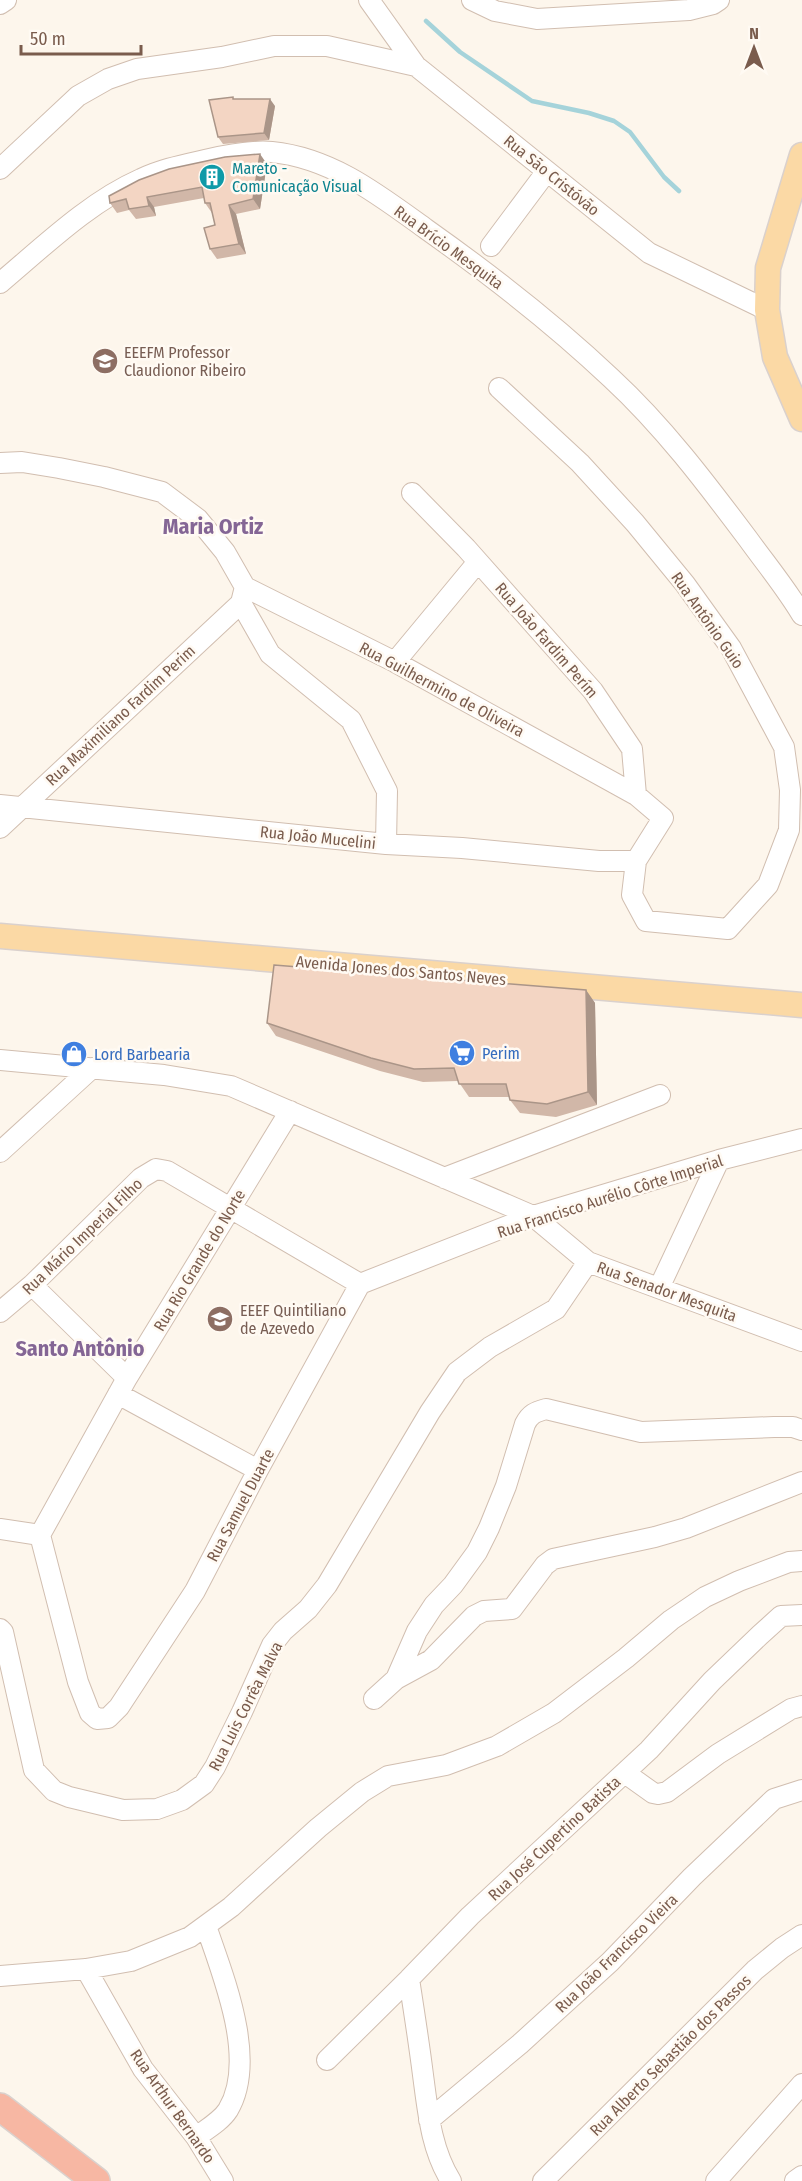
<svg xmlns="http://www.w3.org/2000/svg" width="802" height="2181" font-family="'Fira Sans Condensed',sans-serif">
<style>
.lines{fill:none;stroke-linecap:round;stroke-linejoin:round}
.stream{stroke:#a5d3da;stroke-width:4.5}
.minor-casing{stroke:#d1beb0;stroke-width:22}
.major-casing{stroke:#dad1cd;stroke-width:27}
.highway-casing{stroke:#dad1cd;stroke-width:30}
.minor{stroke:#fff;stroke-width:20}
.major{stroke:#fbd9a5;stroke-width:24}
.highway{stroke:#f7b7a3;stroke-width:27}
.wall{fill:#d1b7a8}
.shaded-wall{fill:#aa9588}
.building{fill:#f3d5c3;stroke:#aa9588;stroke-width:1.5}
.labels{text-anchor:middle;stroke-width:5;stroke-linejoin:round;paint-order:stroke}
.culture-label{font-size:16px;fill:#0d838f;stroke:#fffaf3;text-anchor:start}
.street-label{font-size:16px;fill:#7a5c4d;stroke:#fffaf3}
.education-label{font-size:16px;fill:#785e54;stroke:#fffaf3;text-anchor:start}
.shop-label{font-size:16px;fill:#366cbe;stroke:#fffaf3;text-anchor:start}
.district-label{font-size:22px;font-weight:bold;fill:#846695;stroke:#fffaf3}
</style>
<rect width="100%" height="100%" fill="#fdf6ec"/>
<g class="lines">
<!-- stream -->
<path class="stream" d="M426,21L460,52L532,101L589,113L614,121L630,132L664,177L679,191"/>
<defs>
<path id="minor" d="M369,0L416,66L649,253L767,310
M472,0L495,11L537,19L689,10L713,4L719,0
M0,4L6,0
M0,169L78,96L108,79L137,69L222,57L274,46H327L416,66
M491,246L547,171
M0,283C44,246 89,202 141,179C162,169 183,165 205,160C226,155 250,150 272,152C332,158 379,195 426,229C491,275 554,324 611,378C663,426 706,483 748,539C766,564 786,588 802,615
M0,463L22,462L59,468L104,477L162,492L198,519L225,552L245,587L241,603L270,654L351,720L387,791L386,844
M412,493L466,548L593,691L632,749L636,795L663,818L636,861L632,895L646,921L728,929L768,885L789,830L790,790L784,747L731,648L685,584L635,523L580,463L499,388
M245,587L395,662L636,795
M395,662L477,563
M0,805L386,844L462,848L599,861H636
M0,828L241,603
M0,1060L164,1075L231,1086L533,1216L588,1262L802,1341
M0,1152L92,1068
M444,1178L660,1095
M360,1284L533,1216L719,1160L802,1139
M32,1285L127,1378
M659,1288L719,1160
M0,1312L32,1285L141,1178L156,1169L167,1171L360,1284
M118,1394L258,1470
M0,1529L40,1535
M40,1535L78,1682L90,1713L97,1719L108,1718L119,1707L195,1591L258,1470L360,1284
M40,1535L127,1378L290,1111
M0,1629L3,1632L34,1770L54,1791L69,1797L123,1810L157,1809L182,1800L204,1784L215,1767L242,1712L272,1645L283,1631L308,1609L327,1585L430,1412L457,1372L490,1347L556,1309L588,1262
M396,1679L417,1631L434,1605L453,1585L477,1552L489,1528L506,1486L525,1424C530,1414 535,1412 546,1409L641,1432L774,1427H793L802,1430
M374,1699L396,1679L431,1660L474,1616L484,1611L512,1609L545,1565L553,1559L655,1537L686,1528L802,1482
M625,1773L653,1793L658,1794L667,1792L718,1754L791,1709L802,1706
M86,1969L143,2069L196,2137L223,2181
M0,1976L86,1969L131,1961L190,1937L231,1907L318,1828L362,1792L388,1776L446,1765L497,1746L554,1713L626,1658L671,1620L705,1597L739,1581L789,1562L802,1561
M409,1979C414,2011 419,2043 423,2075C428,2112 431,2149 451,2181
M327,2060L409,1979L470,1916L649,1750L712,1681L760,1635L781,1616L802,1615
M429,2120L520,2044L610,1962L692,1877L774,1799L802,1790
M196,2137C207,2129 221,2121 228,2110C258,2060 223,1976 206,1926
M543,2181L755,1970L782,1948L802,1935
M716,2181L802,2084
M795,2181L802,2176"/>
<path id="major" d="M802,155L768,268L767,310L775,357L802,419
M0,936L802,1005"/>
<path id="highway" d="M0,2107L96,2181"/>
</defs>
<!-- minor casing -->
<use href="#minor" class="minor-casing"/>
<!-- major casing -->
<use href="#major" class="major-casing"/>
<!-- highway casing -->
<use href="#highway" class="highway-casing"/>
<!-- minor -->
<use href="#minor" class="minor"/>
<!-- major -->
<use href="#major" class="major"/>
<!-- highway -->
<use href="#highway" class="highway"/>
</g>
<!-- wall -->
<path class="wall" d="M233,97L234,99L275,106L269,140L223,144L218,137Z
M267,164L260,209L236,214L246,254L217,259L210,249L215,225L212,213L205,203L204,198L154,207L156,216L136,219L129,210L117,213L110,203Z
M586,990L595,1003L597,1105L556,1117L520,1113L510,1100V1097H469L458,1081L423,1082L380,1071L276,1036L267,1023Z"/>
<!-- shaded-wall -->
<path class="shaded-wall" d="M270,99L275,106L269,140L264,133Z
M260,154L267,164L260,209L253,199Z
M147,197L154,207L156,216L149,206Z
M229,205L236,214L246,254L239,244Z
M586,990L595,1003L597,1105L588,1092Z"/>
<!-- building -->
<path class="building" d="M233,97V99H270L264,133L218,137L209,100Z
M260,154L253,199L229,205L239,244L210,249L204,228L215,225L210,203H205L202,187L147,197L149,206L129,209L126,199L110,203L109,196L139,180L169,169L225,157Z
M274,965L586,990L588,1092L547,1104L510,1100L506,1084H459L454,1068L414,1069L371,1058L267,1023Z"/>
<!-- icons -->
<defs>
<symbol id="building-disc" viewBox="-11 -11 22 22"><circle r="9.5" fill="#0f9aa8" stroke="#fffaf3"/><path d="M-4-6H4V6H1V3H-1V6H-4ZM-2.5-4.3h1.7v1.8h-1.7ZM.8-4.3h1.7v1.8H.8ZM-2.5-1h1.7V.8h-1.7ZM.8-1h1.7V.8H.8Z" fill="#fff"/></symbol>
<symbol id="school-disc" viewBox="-11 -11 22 22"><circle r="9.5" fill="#8d6e63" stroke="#fffaf3"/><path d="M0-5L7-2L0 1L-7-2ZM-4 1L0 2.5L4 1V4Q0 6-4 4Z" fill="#fff"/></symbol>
<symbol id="supermarket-disc" viewBox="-11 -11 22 22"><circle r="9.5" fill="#3f7fe0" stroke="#fffaf3"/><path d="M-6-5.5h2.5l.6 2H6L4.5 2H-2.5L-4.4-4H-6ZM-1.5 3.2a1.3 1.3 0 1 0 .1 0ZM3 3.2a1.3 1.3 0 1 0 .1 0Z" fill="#fff"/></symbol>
<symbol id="shop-disc" viewBox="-11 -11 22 22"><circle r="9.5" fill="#3f7fe0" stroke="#fffaf3"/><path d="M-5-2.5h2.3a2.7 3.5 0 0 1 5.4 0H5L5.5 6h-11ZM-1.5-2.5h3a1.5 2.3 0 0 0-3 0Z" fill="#fff"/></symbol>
</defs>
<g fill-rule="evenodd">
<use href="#building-disc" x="197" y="162" width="30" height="30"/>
<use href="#school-disc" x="90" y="346" width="30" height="30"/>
<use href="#supermarket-disc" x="447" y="1038" width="30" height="30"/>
<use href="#shop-disc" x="59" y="1039" width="30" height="30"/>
<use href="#school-disc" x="205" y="1304" width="30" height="30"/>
</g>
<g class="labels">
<!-- culture labels -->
<g class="culture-label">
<text x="232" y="174">Mareto -<tspan x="232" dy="18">Comunicação Visual</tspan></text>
</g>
<!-- street labels -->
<g class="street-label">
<text transform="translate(552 175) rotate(39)" y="6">Rua São Cristóvão</text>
<text transform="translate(449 247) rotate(36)" y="6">Rua Brício Mesquita</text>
<text transform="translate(708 620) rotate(55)" y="6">Rua Antônio Guio</text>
<text transform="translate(547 640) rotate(49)" y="6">Rua João Fardim Perím</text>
<text transform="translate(442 689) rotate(28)" y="6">Rua Guilhermino de Oliveira</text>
<text transform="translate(120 715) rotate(-43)" y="6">Rua Maximiliano Fardim Perim</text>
<text transform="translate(318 837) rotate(6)" y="6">Rua João Mucelini</text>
<text transform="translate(401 970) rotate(5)" y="6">Avenida Jones dos Santos Neves</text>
<text transform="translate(610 1196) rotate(-18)" y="6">Rua Francisco Aurélio Côrte Imperial</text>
<text transform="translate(82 1236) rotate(-44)" y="6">Rua Mário Imperial Filho</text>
<text transform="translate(199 1260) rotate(-59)" y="6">Rua Rio Grande do Norte</text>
<text transform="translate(667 1291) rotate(20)" y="6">Rua Senador Mesquita</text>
<text transform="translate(240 1505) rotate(-62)" y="6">Rua Samuel Duarte</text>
<text transform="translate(245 1706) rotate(-63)" y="6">Rua Luis Corrêa Malva</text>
<text transform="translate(554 1838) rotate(-43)" y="6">Rua José Cupertino Batista</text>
<text transform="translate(616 1953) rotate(-44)" y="6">Rua João Francisco Vieira</text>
<text transform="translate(670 2055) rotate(-45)" y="6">Rua Alberto Sebastião dos Passos</text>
<text transform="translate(173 2106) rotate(55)" y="6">Rua Arthur Bernardo</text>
</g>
<!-- education labels -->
<g class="education-label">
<text x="124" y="358">EEEFM Professor<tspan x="124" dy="18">Claudionor Ribeiro</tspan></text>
<text x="240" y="1316">EEEF Quintiliano<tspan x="240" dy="18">de Azevedo</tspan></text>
</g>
<!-- shop labels -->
<g class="shop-label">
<text x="482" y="1059">Perim</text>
<text x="94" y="1060">Lord Barbearia</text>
</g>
<!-- district labels -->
<g class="district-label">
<text x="213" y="534">Maria Ortiz</text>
<text x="80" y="1356">Santo Antônio</text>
</g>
</g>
<!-- north arrow -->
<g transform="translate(754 48)" stroke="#fffaf3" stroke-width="4.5" paint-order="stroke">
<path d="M0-4.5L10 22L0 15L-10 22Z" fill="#7a5c4d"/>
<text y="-9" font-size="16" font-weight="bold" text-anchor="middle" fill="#7a5c4d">N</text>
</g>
<!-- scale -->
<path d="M21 45v9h120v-9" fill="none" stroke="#7a5c4d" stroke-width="3"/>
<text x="30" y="45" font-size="18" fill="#7a5c4d" stroke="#fffaf3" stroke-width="4.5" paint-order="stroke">50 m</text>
</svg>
